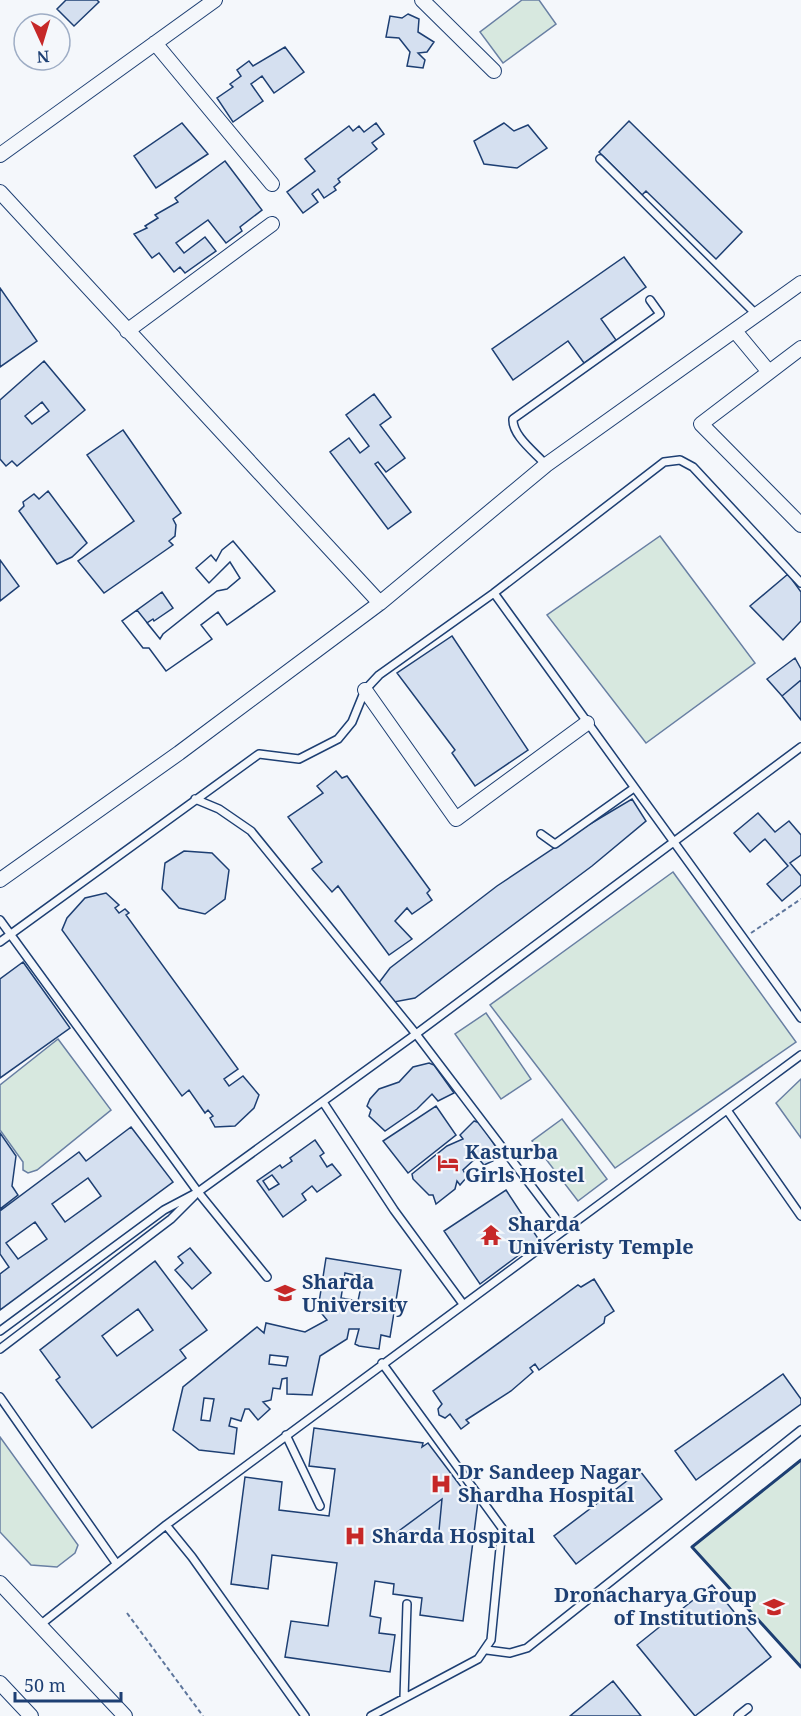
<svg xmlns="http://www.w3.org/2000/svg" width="801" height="1716" font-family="'Noto Serif',serif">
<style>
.green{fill:#d7e8df;stroke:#687fa3;stroke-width:1.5}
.building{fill:#d5e0f0;stroke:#1d3f73;stroke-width:1.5;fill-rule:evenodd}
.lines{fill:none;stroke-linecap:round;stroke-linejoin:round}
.lane-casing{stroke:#1d3f73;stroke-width:10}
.street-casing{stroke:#1d3f73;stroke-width:16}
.path{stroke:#5e769c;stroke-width:2;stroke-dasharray:4.5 3;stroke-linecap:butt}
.lane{stroke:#f4f7fb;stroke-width:7}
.street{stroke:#f4f7fb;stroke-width:14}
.wall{stroke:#1d3f73;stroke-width:3}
.labels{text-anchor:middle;stroke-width:4.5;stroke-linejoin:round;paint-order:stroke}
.poi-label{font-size:20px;font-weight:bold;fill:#1d3f73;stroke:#f4f7fb;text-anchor:start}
</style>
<rect width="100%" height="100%" fill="#f4f7fb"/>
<!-- green -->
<path class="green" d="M522,0H539L556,24L503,63L480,32Z
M660,536L755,663L646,743L547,615Z
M673,872L796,1042L615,1168L490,1005Z
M486,1013L531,1079L501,1099L455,1034Z
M58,1039L111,1110L37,1170L28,1173L23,1170V1162L0,1130V1085Z
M801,1079V1138L776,1103Z
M562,1119L607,1179L578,1201L532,1141Z
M0,1437L78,1545L75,1553L57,1567L31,1565L0,1532Z
M801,1460V1667L692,1547Z"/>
<!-- building -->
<path class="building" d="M66,0H97L99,2L74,26L57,9Z
M408,14L419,19L418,32L434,42L427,52L418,53L425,60L423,68L407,66L410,52L399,38L386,37L390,16L402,18Z
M285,47L304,72L274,93L262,76L251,84L263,101L233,122L217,98L233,87L230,84L241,76L237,70L249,61L253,66Z
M629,121L742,232L716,259L646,191L642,195L599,152Z
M182,123L208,154L156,188L134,156Z
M376,123L384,134L372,143L377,149L338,179L340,182L334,187L336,190L324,198L318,189L312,194L318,202L303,213L287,192L315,171L305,159L349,126L353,131L359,126L364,132Z
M504,123L514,131L528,125L547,148L517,168L484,164L474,141Z
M225,161L262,210L240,227L242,231L226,243L208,220L176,243L184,253L205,237L216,251L185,273L180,267L174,272L159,253L152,258L134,234L147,228L145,226L158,218L155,215L178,202L175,198Z
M624,257L646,287L601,319L616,340L584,363L568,341L513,380L492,349Z
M0,288L37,341L0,367Z
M44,361L85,410L17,466L12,461L6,466L0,459V400ZM42,402L49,411L32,424L25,416Z
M374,394L391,417L380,425L405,458L386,472L378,462L375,464L411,512L388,529L330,452L349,438L360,453L369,446L346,415Z
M123,430L181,513L173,519L176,525L175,536L169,541L173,545L104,593L78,561L134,521L87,455Z
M48,491L87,543L72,557L57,564L19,511L24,506L23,502L34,494L39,499Z
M233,541L275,591L227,625L218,612L201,625L212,639L166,671L149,648H143L122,621L162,592L173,608L154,621L153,619L147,623L160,639L163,634L217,591L227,589L240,578L230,562L209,583L196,568L211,555L216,561L222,550Z
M233,541L275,591L227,625L218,612L201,625L212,639L166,671L149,648H143L122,621L137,610L160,639L163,634L217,591L227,589L240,578L230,562L209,583L196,568L211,555L216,561L222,550Z
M0,560L19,586L0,601Z
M788,574L801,592V621L783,640L750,606Z
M452,636L528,750L475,786L452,753L455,750L397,673Z
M795,658L801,669V680L782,696L767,679Z
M801,680V720L782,696Z
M336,771L342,778L347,776L430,890L427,893L432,900L412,914L407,908L395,921L412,939L389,955L338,886L332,892L312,869L322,862L288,817L323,793L317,786Z
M632,799L646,821L592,866L415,998L394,1002L378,984L390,968L497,886L590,824Z
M758,813L775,832L789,821L801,835V855L790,863L801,876V885L782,901L767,884L788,866L765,839L750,852L734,833Z
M184,851L212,853L229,870L225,899L205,914L179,908L162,889L165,863Z
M106,893L119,905L115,908L119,913L125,909L129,913L126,915L238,1069L224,1079L229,1086L243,1076L259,1095L254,1108L235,1126L215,1127L210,1118L213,1116L208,1110L205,1113L189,1090L182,1096L62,930L67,918L85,898Z
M23,962L70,1028L0,1078V979Z
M429,1063L434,1065L454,1093L438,1101L432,1094L417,1109L385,1131L369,1116L371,1110L367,1106L370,1099L379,1089L399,1082L413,1067Z
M436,1106L456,1135L408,1173L383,1141Z
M474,1121L480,1123L500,1153L493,1161L484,1165L477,1157L463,1170L467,1177L460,1185L457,1181L455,1189L436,1204L433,1195H429L413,1179L412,1174L447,1146L463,1139L460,1135Z
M131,1127L173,1182L0,1310V1274L9,1267L0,1254V1211L79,1152L86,1161ZM88,1178L101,1196L65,1222L52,1204ZM35,1222L47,1239L18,1259L6,1243Z
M0,1133L16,1156L12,1186L18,1195L0,1209Z
M315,1140L324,1153L320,1156L327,1167L332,1164L341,1175L317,1192L312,1186L302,1194L306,1200L283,1217L257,1181L280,1165L282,1168L292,1161L290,1158ZM272,1175L279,1184L269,1190L263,1181Z
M506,1190L539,1240L480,1284L444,1231Z
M190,1248L211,1273L192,1289L175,1270L183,1263L178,1257Z
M326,1258L401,1270L390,1337L381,1335L379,1349L359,1346L355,1344L359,1329H349L347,1339L320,1356L312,1395L287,1394V1378L282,1379L280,1389L273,1388L271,1400L263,1402L270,1409L258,1420L249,1409H245L241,1421L231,1418L229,1426L237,1428L234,1454L199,1450L173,1430L183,1387L257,1327L264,1333L266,1323L305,1332L327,1320L318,1309ZM345,1273L363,1277L358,1301L341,1298ZM270,1355L288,1357L286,1366L269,1364ZM204,1398L214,1399L210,1421L201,1420Z
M155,1261L207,1330L180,1350L186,1358L92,1428L56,1380L60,1377L40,1350ZM138,1309L153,1330L117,1356L102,1336Z
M594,1279L614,1311L605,1317L604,1323L539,1370L535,1364L530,1368L533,1372L511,1391L466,1420L469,1423L461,1429L450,1414L445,1418L439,1415L438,1409L442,1404L433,1391L578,1285L581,1287Z
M783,1374L801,1399V1404L696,1480L675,1451Z
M314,1428L423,1443L422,1447L428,1443L471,1500L478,1501L463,1621L420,1615L422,1598L393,1594L394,1584L375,1581L370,1616L381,1618L379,1633L395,1635L390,1672L285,1657L291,1621L328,1626L337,1563L272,1555L268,1589L231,1584L245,1477L282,1482L279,1510L329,1516L335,1469L309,1466ZM442,1499L438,1541L396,1533Z
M640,1471L662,1499L576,1564L554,1536Z
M442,1499L438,1541L396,1533Z
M712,1585L771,1657L695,1716L637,1645Z
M613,1681L641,1716H570Z"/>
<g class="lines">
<defs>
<path id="lane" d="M600,159L757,315
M546,465C536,453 512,436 513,419L660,314L650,300
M494,593L801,1018
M195,799L219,809L251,831L416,1034L564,1229
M541,834L555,844L634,788
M0,920L198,1192L267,1277
M0,942L259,754L299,759L338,739L352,722L365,690L379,675L494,593L664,462L680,460L693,467L801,583
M323,1102L394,1210L463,1304
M727,1110L801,1216
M0,1331L164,1210L198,1192L416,1034L801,747
M0,1349L171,1219L194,1196
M0,1397L116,1563
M286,1435L320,1506
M166,1525L192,1557L305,1716
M40,1625L166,1525L801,1055
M487,1650L510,1653L527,1648L801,1430
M404,1698L407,1604
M371,1716L478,1659L491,1640L502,1528L382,1363
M738,1716L748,1708"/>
<path id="street" d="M422,0L494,71
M155,43L272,184
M0,155L215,0
M0,192L380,603
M127,331L272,224
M735,331L769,372
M801,348L701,424L801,525
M365,690L456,819L587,723
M0,880L179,753L380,603L546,465L801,283
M0,1583L125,1716
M0,1683L31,1716"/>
</defs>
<!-- lane casing -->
<use href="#lane" class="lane-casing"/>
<!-- street casing -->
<use href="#street" class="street-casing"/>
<!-- path -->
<path class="path" d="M751,933L801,899
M127,1613L203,1716"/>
<!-- lane -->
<use href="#lane" class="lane"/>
<!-- street -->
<use href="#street" class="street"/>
<!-- wall -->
<path class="wall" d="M801,1460L692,1547L801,1667"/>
</g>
<!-- icons -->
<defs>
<symbol id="hotel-bare" viewBox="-9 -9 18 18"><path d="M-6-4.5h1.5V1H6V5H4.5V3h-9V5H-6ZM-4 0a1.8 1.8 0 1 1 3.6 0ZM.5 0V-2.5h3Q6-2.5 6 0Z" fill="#c62828" stroke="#f4f7fb" stroke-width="2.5" paint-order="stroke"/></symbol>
<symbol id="temple-bare" viewBox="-9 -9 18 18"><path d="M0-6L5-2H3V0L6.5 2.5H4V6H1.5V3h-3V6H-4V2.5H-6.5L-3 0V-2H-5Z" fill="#c62828" stroke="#f4f7fb" stroke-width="2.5" paint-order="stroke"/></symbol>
<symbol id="university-bare" viewBox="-9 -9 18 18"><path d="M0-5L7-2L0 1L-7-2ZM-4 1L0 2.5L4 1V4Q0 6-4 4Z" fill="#c62828" stroke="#f4f7fb" stroke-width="2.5" paint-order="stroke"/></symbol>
<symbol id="hospital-bare" viewBox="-9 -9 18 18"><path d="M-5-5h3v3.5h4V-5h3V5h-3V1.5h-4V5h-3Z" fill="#c62828" stroke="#f4f7fb" stroke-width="2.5" paint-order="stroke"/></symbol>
</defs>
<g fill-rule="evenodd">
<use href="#hotel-bare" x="433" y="1148" width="30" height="30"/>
<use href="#temple-bare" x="476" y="1220" width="30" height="30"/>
<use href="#university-bare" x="270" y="1278" width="30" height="30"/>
<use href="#hospital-bare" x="426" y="1469" width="30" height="30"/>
<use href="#hospital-bare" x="340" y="1521" width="30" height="30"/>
<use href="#university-bare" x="759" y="1592" width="30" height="30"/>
</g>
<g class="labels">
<!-- poi labels -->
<g class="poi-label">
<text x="465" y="1159">Kasturba<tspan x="465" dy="23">Girls Hostel</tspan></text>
<text x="508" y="1231">Sharda<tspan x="508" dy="23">Univeristy Temple</tspan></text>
<text x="302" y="1289">Sharda<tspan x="302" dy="23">University</tspan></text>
<text x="458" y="1479">Dr Sandeep Nagar<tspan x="458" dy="23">Shardha Hospital</tspan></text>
<text x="372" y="1543">Sharda Hospital</text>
<text x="757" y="1602" text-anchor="end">Dronacharya Group<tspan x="757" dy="23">of Institutions</tspan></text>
</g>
</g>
<!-- north arrow -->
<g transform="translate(42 42) rotate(176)"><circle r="28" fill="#f4f7fb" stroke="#9eadc5" stroke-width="1.5"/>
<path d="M0-4.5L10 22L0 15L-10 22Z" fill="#c62828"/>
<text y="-9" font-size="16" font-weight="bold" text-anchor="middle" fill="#1d3f73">N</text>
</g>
<!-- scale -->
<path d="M15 1692v9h106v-9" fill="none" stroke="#1d3f73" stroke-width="3"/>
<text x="24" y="1692" font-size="18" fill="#1d3f73" stroke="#f4f7fb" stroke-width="4.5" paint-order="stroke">50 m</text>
</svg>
